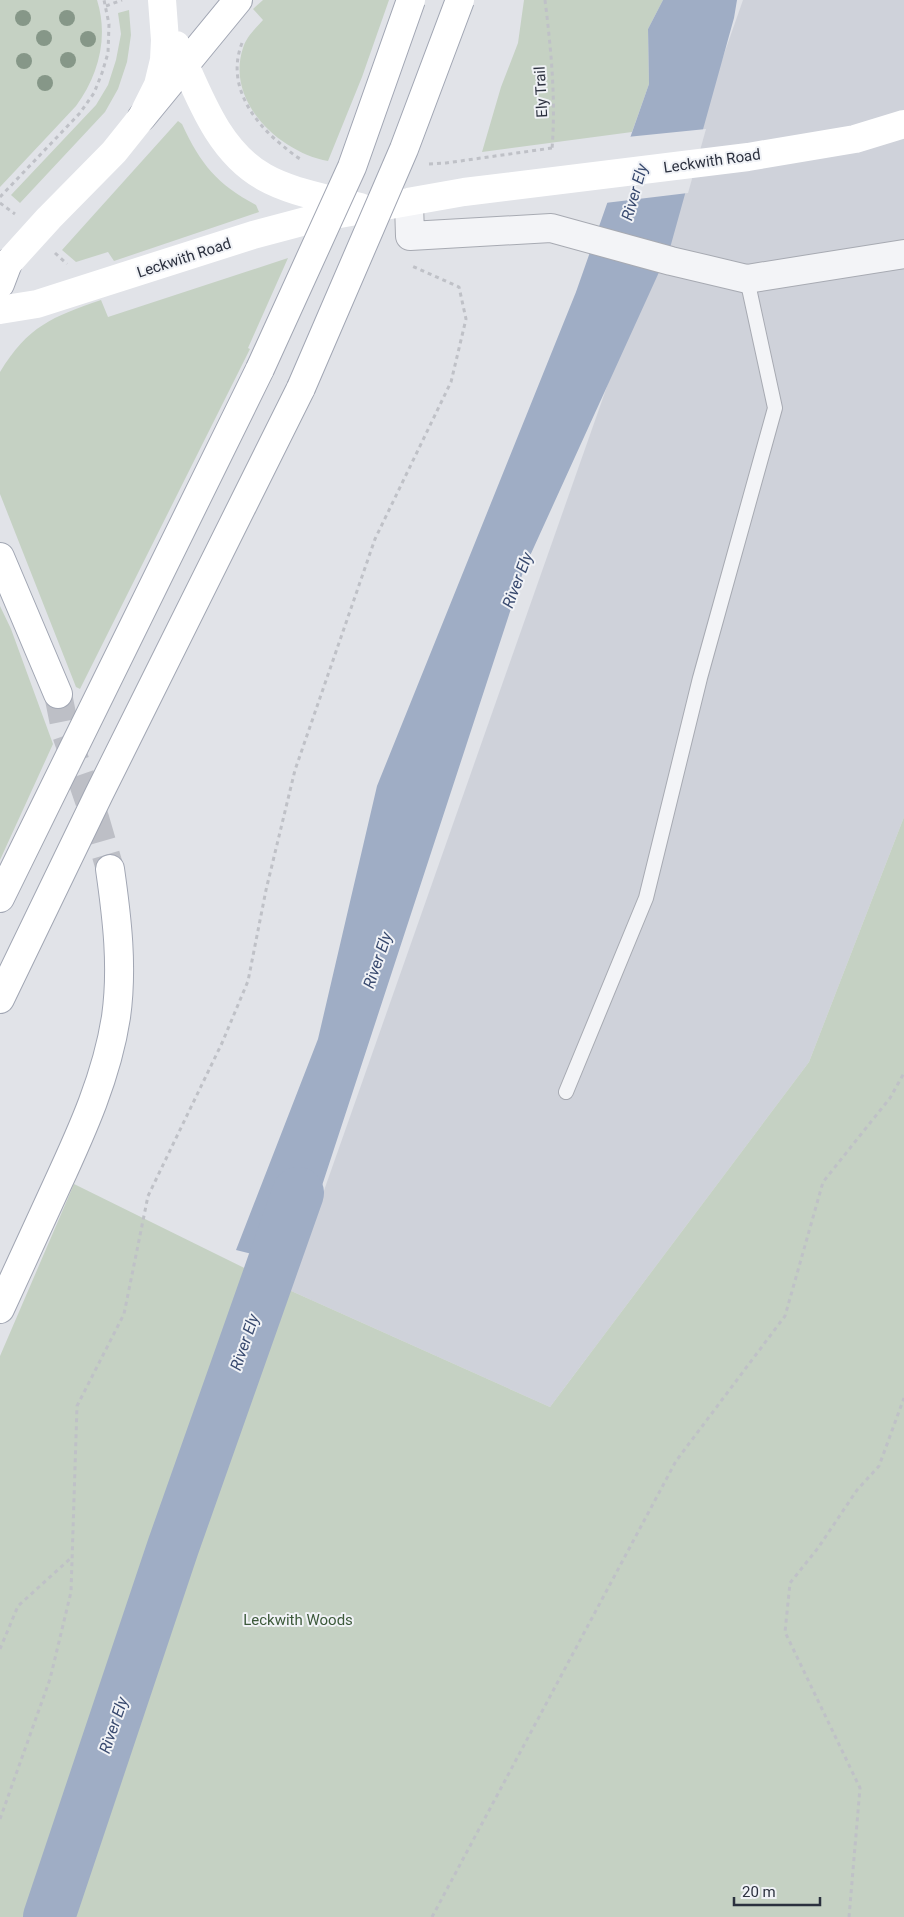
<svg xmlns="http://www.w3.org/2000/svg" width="904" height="1917" font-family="Roboto,sans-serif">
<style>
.built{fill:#cfd2da}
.green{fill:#c5d1c3}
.water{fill:#9fadc5}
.pier{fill:#e1e3e8}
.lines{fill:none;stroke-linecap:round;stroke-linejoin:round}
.river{stroke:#9fadc5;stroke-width:52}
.primary-tunnel{stroke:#bdbfc6;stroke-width:28;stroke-dasharray:28 14;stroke-linecap:butt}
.lane-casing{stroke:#a7aab2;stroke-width:16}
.street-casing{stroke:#a7aab2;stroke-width:30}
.primary-casing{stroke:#a1a6b3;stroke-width:30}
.path{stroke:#bfc1c7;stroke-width:3;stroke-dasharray:4 4;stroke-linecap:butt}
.lane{stroke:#f3f4f7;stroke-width:14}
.street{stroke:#f3f4f7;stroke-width:28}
.secondary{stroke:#fff;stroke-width:28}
.primary{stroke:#fff;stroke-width:28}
.primary-bridge-casing{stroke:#a1a6b3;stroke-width:30;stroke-linecap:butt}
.primary-bridge{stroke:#fff;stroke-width:28}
.tree{fill:#869788}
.labels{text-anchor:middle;stroke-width:4;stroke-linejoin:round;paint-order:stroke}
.street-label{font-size:15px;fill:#2b303e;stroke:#f0f2f6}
.park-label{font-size:15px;fill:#3c593a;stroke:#f0f2f6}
.water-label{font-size:16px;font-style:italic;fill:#394a6f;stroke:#f0f2f6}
</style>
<rect width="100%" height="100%" fill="#e1e3e8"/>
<!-- built -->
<path class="built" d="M743,0H904V817L809,1062L550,1407L289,1290Z"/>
<!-- green -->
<path class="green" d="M0,0H97C109,38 98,76 76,106L0,187Z
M263,0H389L362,77L328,161C280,152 225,102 243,48C246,37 255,29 263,20L253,9Z
M524,0H663L648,29L649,84L632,132L482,152L501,87L518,43Z
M129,10L131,35L127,62L118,89L105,112L20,203L11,195L96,105L108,85L116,60L121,34L118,13Z
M178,121L182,124C201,165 217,184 256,205L259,212L114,261L108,252L76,262L62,250Z
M288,258L248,348L250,349L80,689L76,687L0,494V372C28,326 52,317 101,300L108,317Z
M0,606L11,629L53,744L0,860Z
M904,817V1917H0V1356L74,1184L289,1290L550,1407L809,1062Z"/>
<!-- water -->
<path class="water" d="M663,0H737L734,18L670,248L524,569L296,1265L236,1250L318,1039L377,786L576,292L649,84L648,29Z"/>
<!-- pier -->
<path class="pier" d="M706,129L688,193L605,203L627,137Z"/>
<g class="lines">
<!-- river -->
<path class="river" d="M49,1917L173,1547L298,1193"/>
<!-- primary-tunnel -->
<path class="primary-tunnel" d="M58,694L66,734L95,818L110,869"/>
<defs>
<path id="lane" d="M566,1092L646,898L700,678L775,408L747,279"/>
<path id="street" d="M409,203L410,236L551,228L671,261L747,279L904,254"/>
<path id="primary" d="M142,117L238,0
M0,284L8,263
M0,557L58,694
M0,898L260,369
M0,999L99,794L301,388
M0,1309C19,1268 38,1226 57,1185C82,1131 107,1076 116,1017C123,967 117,918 110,869"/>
</defs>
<!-- lane casing -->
<use href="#lane" class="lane-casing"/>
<!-- street casing -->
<use href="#street" class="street-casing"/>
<!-- primary casing -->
<use href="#primary" class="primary-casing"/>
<!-- path -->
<path class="path" d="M545,0C551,49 556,99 552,149
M106,6L122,0
M242,43C226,84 252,121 283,146C289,151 295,156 302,160
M429,164L446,163L552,148
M0,197L80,113L94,93L102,73L108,53L109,24L104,0
M0,203L15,214
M55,253L67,264
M0,1649L18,1606L72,1557
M0,1819L50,1679L71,1592L77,1406L124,1314L148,1196L222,1043L248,981L266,890L295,770L375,539L451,382L466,319L459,287L412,266
M432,1917L676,1461L785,1316L823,1182L890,1098L904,1073
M849,1917L860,1788L785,1632L790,1583L818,1548L857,1490L879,1466L904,1398"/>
<!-- lane -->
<use href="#lane" class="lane"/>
<!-- street -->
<use href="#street" class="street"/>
<!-- secondary -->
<path class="secondary" d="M176,45C198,92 216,150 264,177C292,193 329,198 360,207
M0,272L49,218L114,152L142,117L158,85L164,60L165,40L162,0
M0,310L37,304L253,235L317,218L464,192L748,157L855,139L904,124"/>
<!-- primary -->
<use href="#primary" class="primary"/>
<defs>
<path id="primary-bridge" d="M260,369L352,167L411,0
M301,388L404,149L460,0"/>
</defs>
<!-- primary-bridge casing -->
<use href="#primary-bridge" class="primary-bridge-casing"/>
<!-- primary-bridge -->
<use href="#primary-bridge" class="primary-bridge"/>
</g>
<!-- trees -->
<g class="tree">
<circle cx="23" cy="18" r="8"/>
<circle cx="67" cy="18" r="8"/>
<circle cx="44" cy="38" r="8"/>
<circle cx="88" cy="39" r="8"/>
<circle cx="68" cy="60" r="8"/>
<circle cx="24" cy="61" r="8"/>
<circle cx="45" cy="83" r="8"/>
</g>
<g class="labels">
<!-- street labels -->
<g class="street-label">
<text transform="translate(541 92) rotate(-93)" y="5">Ely Trail</text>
<text transform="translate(712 161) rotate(-8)" y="5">Leckwith Road</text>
<text transform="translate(184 258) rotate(-18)" y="5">Leckwith Road</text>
</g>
<!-- park labels -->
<g class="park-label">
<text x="298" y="1625">Leckwith Woods</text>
</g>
<!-- water labels -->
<g class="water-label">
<text transform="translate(634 192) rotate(-74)" y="6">River Ely</text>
<text transform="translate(517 580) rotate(-69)" y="6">River Ely</text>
<text transform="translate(377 960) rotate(-71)" y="6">River Ely</text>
<text transform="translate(244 1342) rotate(-71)" y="6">River Ely</text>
<text transform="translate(113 1725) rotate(-71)" y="6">River Ely</text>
</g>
</g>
<!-- scale -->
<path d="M734 1897v8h86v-8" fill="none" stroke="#2b303e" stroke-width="2.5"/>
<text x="742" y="1897" font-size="15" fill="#2b303e" stroke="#f0f2f6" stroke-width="4" paint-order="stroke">20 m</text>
</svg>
